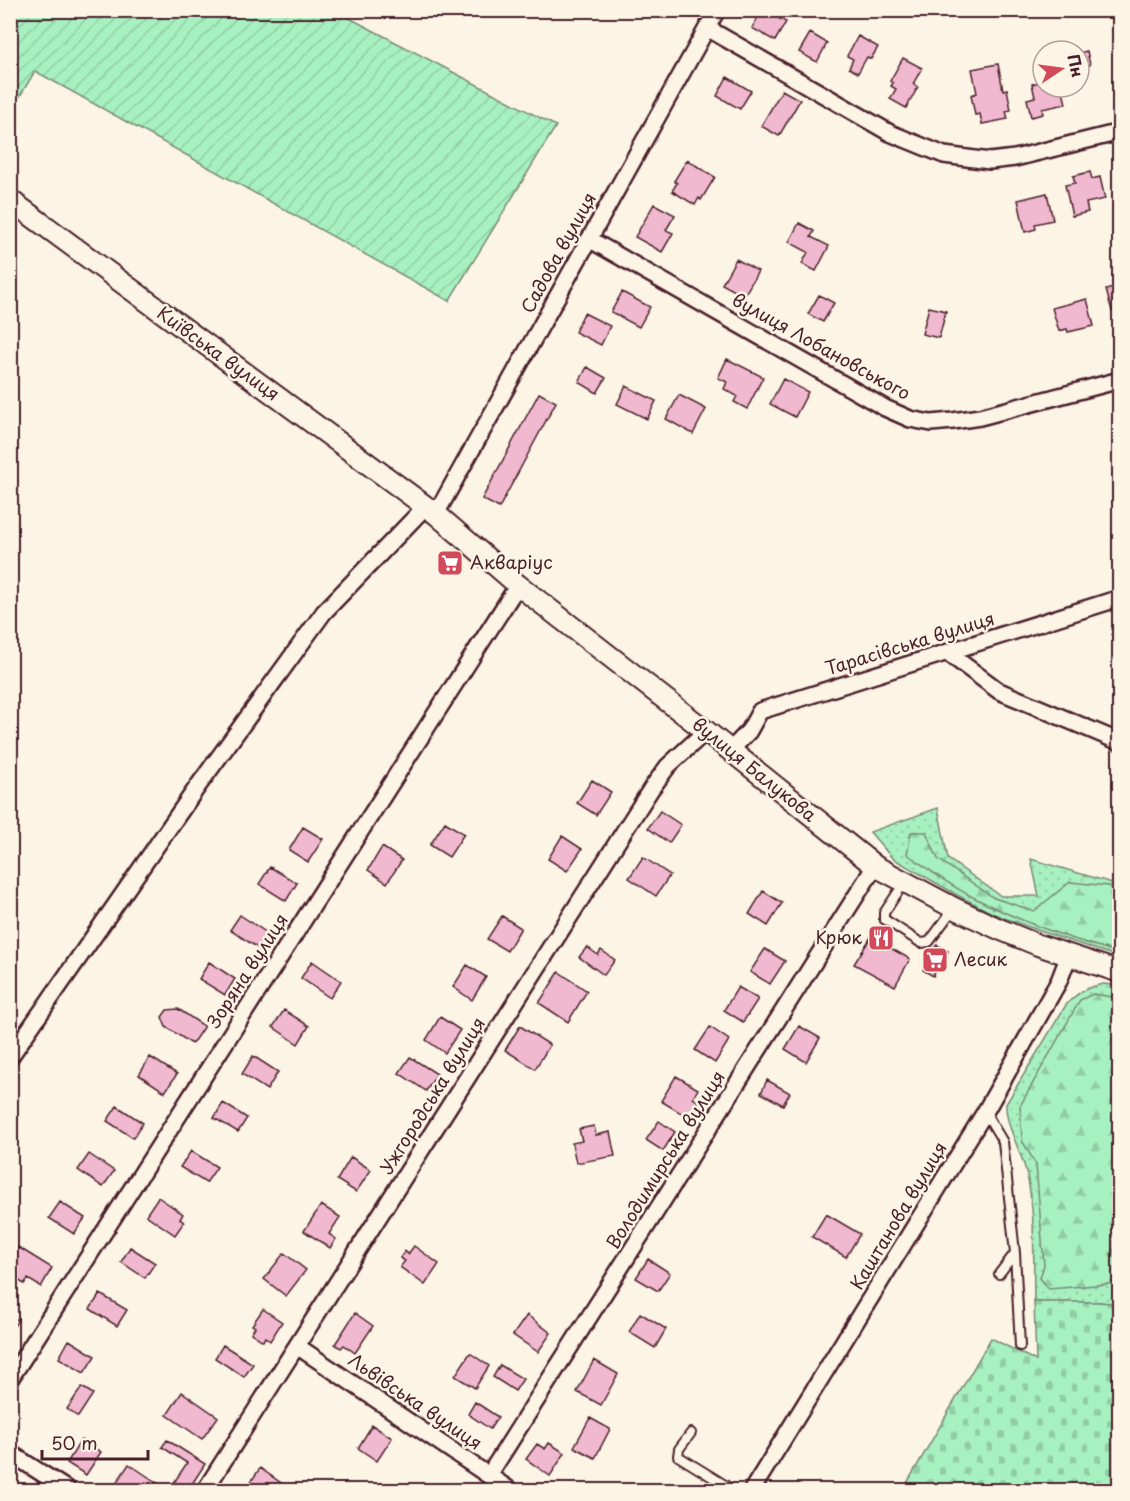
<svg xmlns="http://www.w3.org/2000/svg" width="1130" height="1501" font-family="'Playpen Sans',sans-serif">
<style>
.grass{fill:url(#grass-dots);stroke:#788875;stroke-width:1.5}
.forest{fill:url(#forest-firs);stroke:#788875;stroke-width:1.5}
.cemetery{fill:url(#cemetery-stones);stroke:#788875;stroke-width:1.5}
.garden{fill:url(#garden-furrows);stroke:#788875;stroke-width:1.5}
.building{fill:#f1b9d0;stroke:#4a1f2b;stroke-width:1.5}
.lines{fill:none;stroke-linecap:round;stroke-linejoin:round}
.service-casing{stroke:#4a1f2b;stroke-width:12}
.minor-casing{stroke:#4a1f2b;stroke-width:20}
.secondary-casing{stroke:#4a1f2b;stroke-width:24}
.service{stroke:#fcf5e5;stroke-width:8}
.minor{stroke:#fcf5e5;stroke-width:15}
.secondary{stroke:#fcf5e5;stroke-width:20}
.labels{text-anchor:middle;stroke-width:5;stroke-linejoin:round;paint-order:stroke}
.street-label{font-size:18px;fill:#4a1f2b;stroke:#fcf5e5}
.poi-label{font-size:18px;fill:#4a1f2b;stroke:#fcf5e5;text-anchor:start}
</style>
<defs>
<pattern id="grass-dots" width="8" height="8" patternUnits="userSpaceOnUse" patternTransform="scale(1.5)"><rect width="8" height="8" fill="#a7f0bf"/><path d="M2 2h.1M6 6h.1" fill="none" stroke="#91cda4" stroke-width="1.8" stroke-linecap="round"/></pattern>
<pattern id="forest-firs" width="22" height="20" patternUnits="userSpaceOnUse" patternTransform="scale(1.5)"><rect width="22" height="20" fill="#a7f0bf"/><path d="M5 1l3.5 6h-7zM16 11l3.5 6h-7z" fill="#91cda4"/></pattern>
<pattern id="cemetery-stones" width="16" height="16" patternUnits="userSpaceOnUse" patternTransform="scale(1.5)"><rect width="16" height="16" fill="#a7f0bf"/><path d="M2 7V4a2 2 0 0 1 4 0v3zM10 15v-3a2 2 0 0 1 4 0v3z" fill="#91cda4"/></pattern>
<pattern id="garden-furrows" width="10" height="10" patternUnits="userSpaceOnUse" patternTransform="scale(1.5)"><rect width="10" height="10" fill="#a7f0bf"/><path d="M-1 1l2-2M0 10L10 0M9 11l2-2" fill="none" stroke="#91cda4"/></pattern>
</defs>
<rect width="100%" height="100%" fill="#fcf5e5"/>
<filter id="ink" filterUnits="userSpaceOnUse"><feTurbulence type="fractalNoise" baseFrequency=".0167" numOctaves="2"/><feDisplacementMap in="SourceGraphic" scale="12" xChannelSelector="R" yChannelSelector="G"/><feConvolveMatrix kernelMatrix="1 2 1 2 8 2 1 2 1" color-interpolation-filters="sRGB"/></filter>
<g filter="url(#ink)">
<!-- grass -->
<path class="grass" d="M938,808L948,859L1001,896H1039L1031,859L1119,885V957L1040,931L994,914L959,896L892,858L870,832Z
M1104,984L1119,986V1304L1099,1302H1034C1033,1261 1036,1216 1027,1175C1022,1152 1005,1125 1006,1104L1066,1005C1078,992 1087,987 1104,984Z"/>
<!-- forest -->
<path class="forest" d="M911,832H926L938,859L994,898L1034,911L1070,882L1109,886L1119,891V952C1072,941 1012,918 969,895C947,884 927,868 907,854Z
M1093,994L1119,998V1283L1049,1289L1040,1278L1044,1265L1036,1165L1022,1140L1020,1106L1080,1000Z"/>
<!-- cemetery -->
<path class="cemetery" d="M1034,1302H1099L1119,1304V1490H903L991,1338L1036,1361Z"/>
<!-- garden -->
<path class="garden" d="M336,11L556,126L449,301L35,71L11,111V11Z"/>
<!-- building -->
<path class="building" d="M762,10L786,22L775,41L752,28Z
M810,33L827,43L817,62L799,52Z
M858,36L878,47L871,59L867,57L858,73L849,68L853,59L847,56Z
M1087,51L1090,65L1079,68V53Z
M903,58L922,68L913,84L918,87L906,108L890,99L896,89L891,86L893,83L890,81Z
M998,64L1003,90L1007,89L1011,110L1006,111L1008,119L982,124L980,114L975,115L971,95L977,93L972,69Z
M727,77L751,91L740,109L717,96Z
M1043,81V87H1062L1066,104L1042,109L1043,114L1031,117L1027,99L1035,97L1032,84Z
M782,90L800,100L779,136L761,126Z
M687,160L715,177L701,200L699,198L695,205L672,191L677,183L674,181Z
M1090,172L1092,179L1100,177L1105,199L1086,203L1088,212L1072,216L1065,185L1075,183L1073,176Z
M1047,193L1053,220L1035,224L1036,229L1025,232L1018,200Z
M654,204L675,215L666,230L673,233L662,252L635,237Z
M799,223L814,231L811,237L829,246L816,271L802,264L808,252L789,242Z
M736,259L758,271L744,296L722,284Z
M1120,286V309L1112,311L1106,290Z
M622,292L650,307L639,327L611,312Z
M819,295L834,303L823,322L808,314Z
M1087,299L1094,326L1068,332L1067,329L1059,331L1052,308Z
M929,307L946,311L939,338L922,334Z
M584,313L610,326L601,345L575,332Z
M727,359L763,377L747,409L734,402L737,396L724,389L727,382L718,378Z
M587,367L606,378L597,393L579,382Z
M783,379L808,392L795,417L770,404Z
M626,386L656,401L647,419L617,404Z
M539,393L556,402L499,508L482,499Z
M679,395L706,409L693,434L666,419Z
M592,780L611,792L596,815L577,803Z
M660,811L681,825L669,843L648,828Z
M445,822L464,834L449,857L430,845Z
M303,827L323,839L308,862L289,850Z
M562,836L582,849L567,871L548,859Z
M382,847L402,860L387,883L368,870Z
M643,857L670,875L656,896L629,878Z
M270,867L297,883L286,901L259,884Z
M763,891L782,903L768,926L749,914Z
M240,915L267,933L258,948L230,930Z
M502,916L521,928L507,951L487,939Z
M871,937L910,959L895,986L854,964Z
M937,945L948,951L933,976L923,970Z
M587,947L598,955L601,950L615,960L604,975L579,957Z
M765,949L785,961L770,984L750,972Z
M312,961L341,981L330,998L301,978Z
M209,962L235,979L225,995L199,979Z
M467,965L486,977L472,1000L453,987Z
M559,972L587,991L568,1022L539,1003Z
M738,987L758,999L743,1022L724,1010Z
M178,1009L204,1026L192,1044L166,1027L162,1017L167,1010Z
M284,1010L309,1026L298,1044L273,1027Z
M440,1017L460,1030L445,1053L426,1040Z
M520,1026L550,1045L535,1069L505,1050Z
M799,1026L820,1038L806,1062L785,1049Z
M710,1027L729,1040L715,1063L695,1050Z
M253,1056L278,1072L267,1090L242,1074Z
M150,1057L177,1074L165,1092L139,1075Z
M410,1057L437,1074L426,1091L399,1073Z
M676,1076L698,1089L693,1098L699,1102L689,1118L661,1101Z
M767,1080L790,1093L783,1105L761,1093Z
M223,1103L247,1118L238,1132L214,1118Z
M117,1106L143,1123L133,1138L107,1121Z
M659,1121L675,1132L663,1151L646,1140Z
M594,1126L596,1135L610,1132L615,1156L576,1163L572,1143L582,1141L579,1129Z
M191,1151L217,1167L206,1183L180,1167Z
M89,1154L114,1171L103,1187L78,1170Z
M351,1157L371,1170L356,1192L337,1180Z
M158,1197L183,1214L180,1219L184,1222L175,1235L146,1215Z
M60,1202L85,1218L74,1234L49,1218Z
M321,1205L340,1217L329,1234L336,1239L330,1248L304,1231Z
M826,1214L860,1234L846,1257L812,1237Z
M414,1246L439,1264L425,1285L400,1267L405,1261L400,1258L405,1251L408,1254Z
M18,1247L52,1268L41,1287L28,1279L24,1284L10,1275V1259Z
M130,1247L155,1263L145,1278L121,1262Z
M284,1253L306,1270L286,1296L264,1279Z
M648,1259L670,1273L658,1291L636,1278Z
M100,1294L127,1310L117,1326L90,1309Z
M263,1309L282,1322L270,1341L265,1337L263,1341L251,1333L255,1327L252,1325Z
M355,1313L373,1326L355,1353L344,1345L341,1348L335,1344Z
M640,1313L666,1329L655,1348L629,1332Z
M527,1315L551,1333L538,1352L513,1335Z
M10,1316L18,1320L10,1332Z
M69,1340L95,1356L84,1373L59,1358Z
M223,1345L253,1364L244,1377L215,1358Z
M470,1353L489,1366L475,1388L455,1376Z
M594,1360L618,1374L601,1405L577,1392Z
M500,1365L523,1379L515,1391L493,1377Z
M82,1387L93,1394L78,1417L67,1409Z
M182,1392L218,1417L202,1439L167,1415Z
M475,1402L498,1417L490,1429L468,1414Z
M590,1418L610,1429L595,1458L574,1447Z
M372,1425L392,1438L377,1461L358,1448Z
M81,1440L101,1452L86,1475L67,1463Z
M167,1440L205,1464L188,1490H183L173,1484L187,1463L162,1447Z
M549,1443L565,1453L550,1476L526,1459L537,1444L545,1449Z
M129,1464L165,1488L163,1490H122L115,1485Z
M260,1468L281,1483L275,1490L246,1489Z
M10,1478L18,1484L14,1490H10Z"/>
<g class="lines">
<defs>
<path id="service" d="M904,883L884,913V919L921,943L929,942L954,908
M985,1112L1003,1142L1015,1253L999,1274
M1015,1253L1020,1346
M691,1433L679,1449L678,1456L733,1490"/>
<path id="minor" d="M707,28L890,133L944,155L990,161L1015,158L1120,132
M589,239L885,408L910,419L931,423L953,421L980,417L1120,380
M436,514L717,10
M948,653L999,691L1120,742
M730,751L749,731L760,711L1120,598
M10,1057L198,786L324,612L425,507
M297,1346L510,1490
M10,1379L518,585
M10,1453L68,1490
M489,1475L875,866
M205,1490L651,789L668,766L706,731
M752,1490L985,1112L1059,981L1069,955"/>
<path id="secondary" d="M10,200L436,514L518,585L706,731L875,866L954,908L999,929L1038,945L1120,972"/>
</defs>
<!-- service casing -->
<use href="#service" class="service-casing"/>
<!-- minor casing -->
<use href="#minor" class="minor-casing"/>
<!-- secondary casing -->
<use href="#secondary" class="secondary-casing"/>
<!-- service -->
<use href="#service" class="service"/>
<!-- minor -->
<use href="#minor" class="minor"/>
<!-- secondary -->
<use href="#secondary" class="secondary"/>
</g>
</g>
<!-- icons -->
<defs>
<symbol id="supermarket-square" viewBox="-11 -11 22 22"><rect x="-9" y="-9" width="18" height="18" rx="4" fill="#d1495b" stroke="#fcf5e5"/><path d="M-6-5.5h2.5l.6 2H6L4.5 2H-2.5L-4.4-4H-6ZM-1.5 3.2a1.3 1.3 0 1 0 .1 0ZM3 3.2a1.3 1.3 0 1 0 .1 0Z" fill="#fff"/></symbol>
<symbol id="restaurant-square" viewBox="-11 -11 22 22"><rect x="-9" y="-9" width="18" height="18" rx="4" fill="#d1495b" stroke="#fcf5e5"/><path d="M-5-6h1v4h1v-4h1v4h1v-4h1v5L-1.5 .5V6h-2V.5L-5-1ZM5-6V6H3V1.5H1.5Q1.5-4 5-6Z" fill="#fff"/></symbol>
</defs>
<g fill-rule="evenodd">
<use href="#supermarket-square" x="435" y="548" width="30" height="30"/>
<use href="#restaurant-square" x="866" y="923" width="30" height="30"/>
<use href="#supermarket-square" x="920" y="945" width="30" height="30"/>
</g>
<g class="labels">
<!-- street labels -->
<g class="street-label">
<text transform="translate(559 253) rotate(-61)" y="6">Садова вулиця</text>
<text transform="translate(821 347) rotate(29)" y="6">вулиця Лобановського</text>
<text transform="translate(218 354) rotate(36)" y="6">Київська вулиця</text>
<text transform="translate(910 644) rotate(-17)" y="6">Тарасівська вулиця</text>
<text transform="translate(754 770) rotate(39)" y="6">вулиця Балукова</text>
<text transform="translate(248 971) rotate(-57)" y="6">Зоряна вулиця</text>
<text transform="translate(433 1096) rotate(-58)" y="6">Ужгородська вулиця</text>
<text transform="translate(666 1160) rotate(-58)" y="6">Володимирська вулиця</text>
<text transform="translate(899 1216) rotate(-59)" y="6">Каштанова вулиця</text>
<text transform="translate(415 1402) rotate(34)" y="6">Львівська вулиця</text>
</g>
<!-- poi labels -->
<g class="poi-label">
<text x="470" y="569">Акваріус</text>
<text x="862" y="944" text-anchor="end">Крюк</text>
<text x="954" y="966">Лесик</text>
</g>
</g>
<!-- margin -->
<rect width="1130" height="1501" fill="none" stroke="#fcf5e5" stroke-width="36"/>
<rect x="18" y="18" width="1094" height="1465" fill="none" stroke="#4a1f2b" stroke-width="2" filter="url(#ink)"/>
<!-- north arrow -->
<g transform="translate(1061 69) rotate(77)"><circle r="28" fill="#fcf5e5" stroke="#b59f9b" stroke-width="1.5"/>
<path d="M0-4.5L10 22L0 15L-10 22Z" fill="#d1495b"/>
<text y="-9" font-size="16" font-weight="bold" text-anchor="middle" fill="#4a1f2b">Пн</text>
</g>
<!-- scale -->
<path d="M42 1450v9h106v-9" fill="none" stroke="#4a1f2b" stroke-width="3"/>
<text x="51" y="1450" font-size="18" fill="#4a1f2b" stroke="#fcf5e5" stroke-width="4.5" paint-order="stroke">50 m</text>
</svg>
